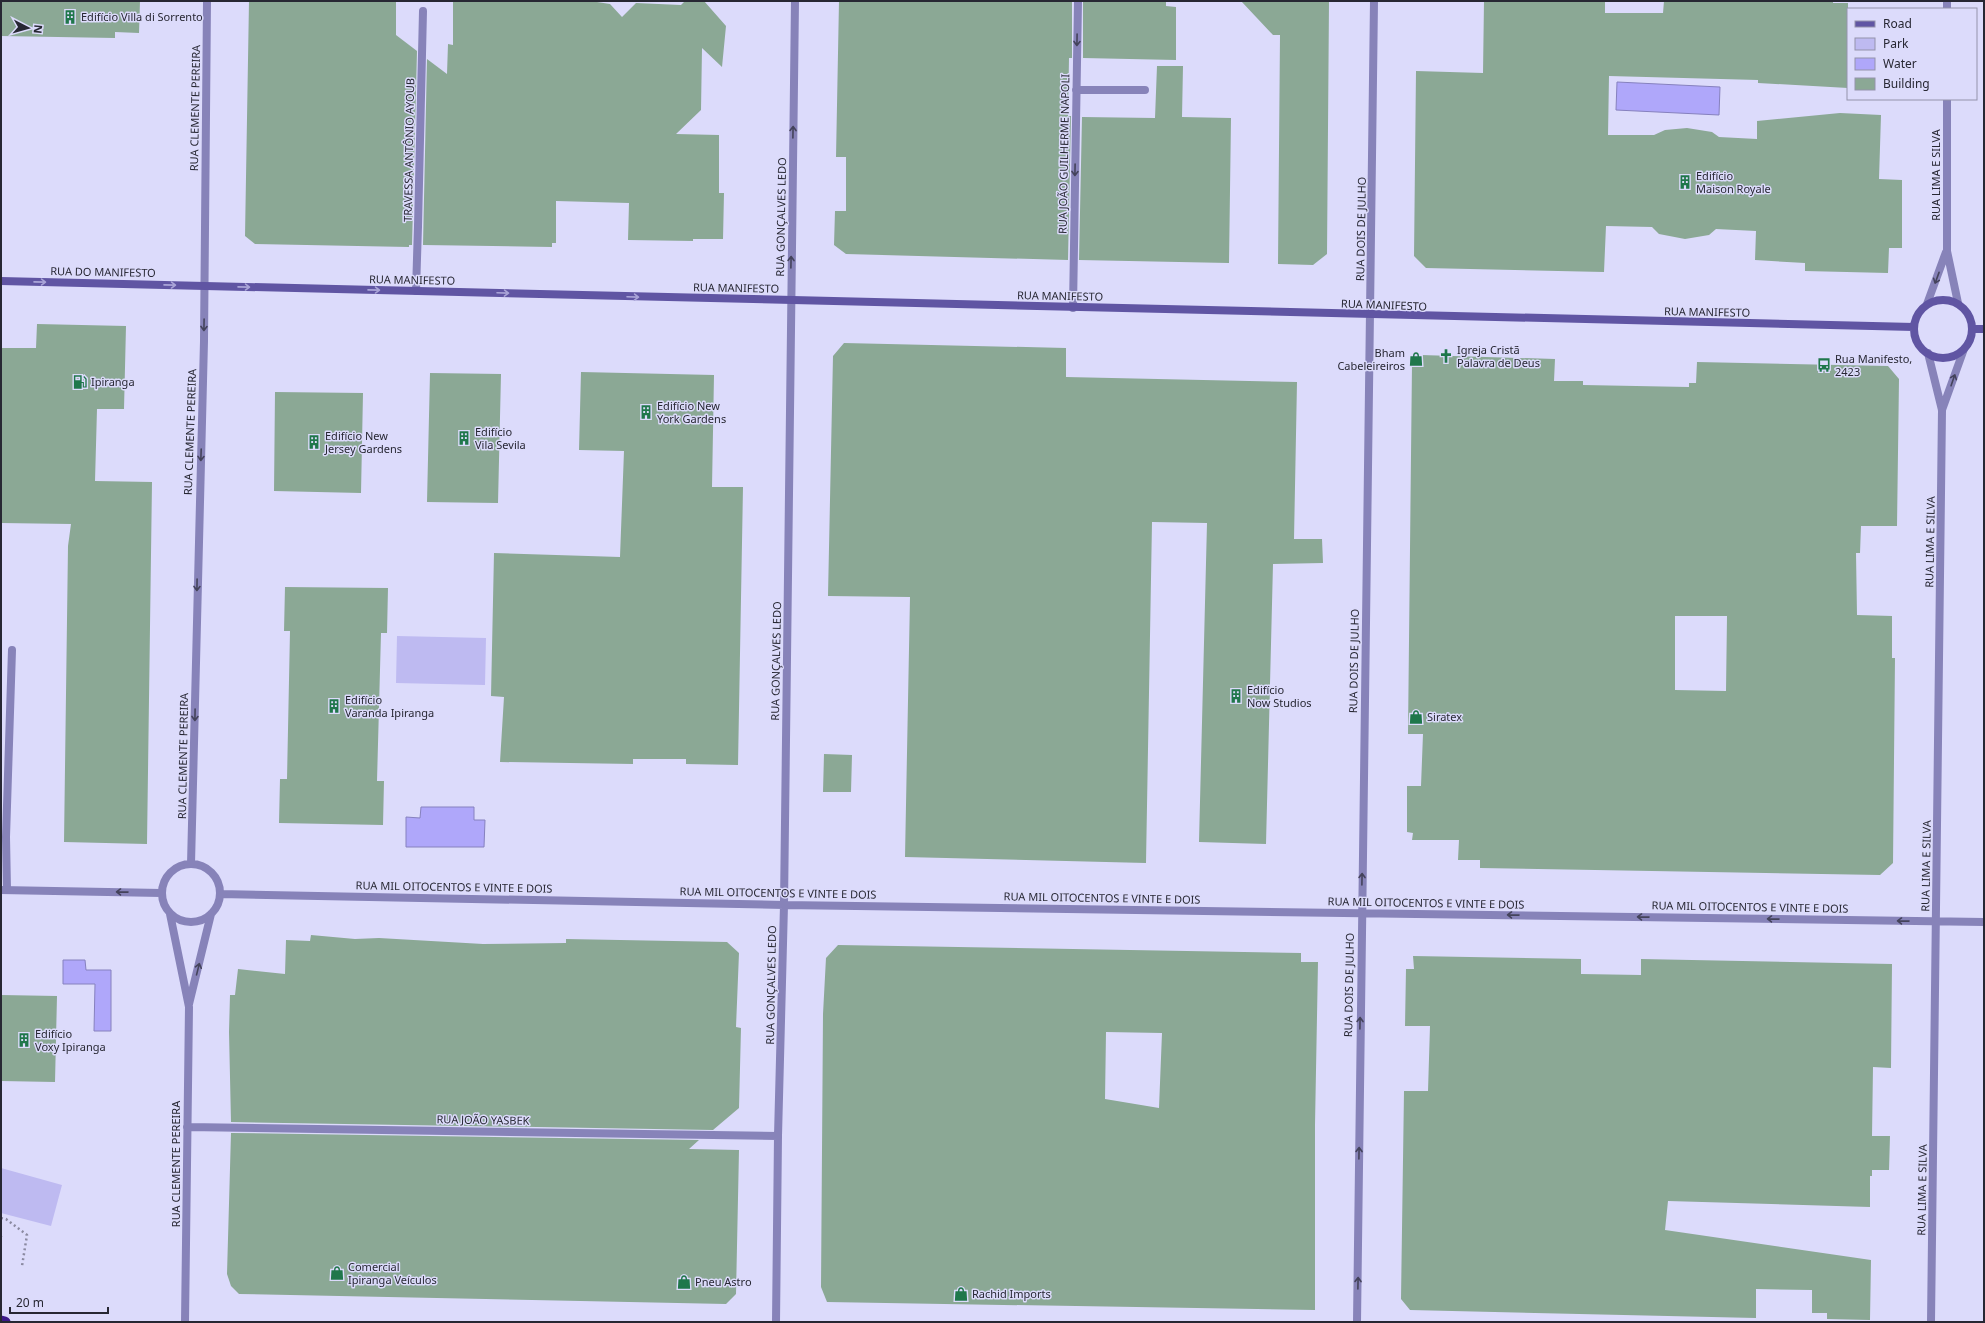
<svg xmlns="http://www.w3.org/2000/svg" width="1985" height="1323" font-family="'Noto Sans',sans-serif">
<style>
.green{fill:#bebaf1}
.water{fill:#afa7fa;stroke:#8681be}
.building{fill:#8ba895;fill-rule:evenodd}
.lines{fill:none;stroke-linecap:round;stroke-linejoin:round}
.path{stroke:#8b8aa1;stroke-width:2.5;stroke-dasharray:2 3;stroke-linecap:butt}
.service{stroke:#8783b9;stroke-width:8}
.minor{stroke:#8783b9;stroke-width:8}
.secondary{stroke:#6055a3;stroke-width:8}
.trunk{stroke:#3c1889;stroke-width:11}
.oneway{stroke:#44435b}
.oneway2{stroke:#aaa5d8}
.labels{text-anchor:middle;stroke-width:3;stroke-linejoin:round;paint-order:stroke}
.poi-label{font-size:11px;fill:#272733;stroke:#dcdbfb;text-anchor:start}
.street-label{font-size:11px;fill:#272733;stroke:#dcdbfb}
</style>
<rect width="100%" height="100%" fill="#dcdbfb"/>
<!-- green -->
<path class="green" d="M397,636L486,638L485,685L396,683Z
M1,1168L62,1185L51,1226L1,1213Z"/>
<!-- water -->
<path class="water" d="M1617,82L1720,87L1719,115L1616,110Z
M421,807H474V820H485L484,847H406V817L420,818Z
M63,960H85L86,970H111V1031H94L95,984H63Z"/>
<!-- building -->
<path class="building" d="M1,1H140L139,33L115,32V38L1,36Z
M249,1H396V35L417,51L412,245H409V247L255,244L245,236Z
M453,1L597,2L610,4L622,17L636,3L681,5L685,1H704L726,26L722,67L702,48L701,110L676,134L719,135V193H724L723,239H693V241L628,240L629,203L556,201V243H552V247L423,245L427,59L447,74L448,44L453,45Z
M839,1H1072V58H1069L1068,116H1071L1068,260L846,254L834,245L835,211H846V157H836Z
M1083,1H1166V6L1176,7V60L1083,58Z
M1241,1H1329L1327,254L1313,265L1278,264L1280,35H1273Z
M1484,1H1605V13H1663L1664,1H1833V3H1848V88L1758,83V80L1609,76L1608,135H1654L1665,130L1687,128L1712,132L1719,137L1757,139V121L1840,113L1881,115L1879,179L1902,180V248H1889L1888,273L1805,271V263L1755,260L1756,231L1716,229L1709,235L1685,239L1659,234L1652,227L1606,226L1604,272L1426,268L1414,256L1416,71L1483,73Z
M1157,66H1183L1182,117L1231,118L1229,263L1079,260L1082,117L1155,118Z
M37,324L126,326L124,409H97L95,481L152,482L147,844L64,842L68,546L71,524L1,523V348H36Z
M844,343L1066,348V377L1297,382L1294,539H1322L1323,563L1273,564L1266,844L1199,842L1207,523L1152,522L1146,863L905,857L910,597L828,596L833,356Z
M1421,355L1555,359L1554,381H1583V385L1689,387V383H1696L1697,362L1888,366L1899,379L1897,526H1861L1860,553H1856L1857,615L1892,616V658H1895L1893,863L1880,875L1480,868V860H1458L1459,840H1412L1413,833L1407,832V786H1421L1423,734H1408L1412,364ZM1675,616H1727L1726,691L1675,690Z
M581,372L714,375L712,487H743L738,765L686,764V759H633V764L500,762L504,697L491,696L494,553L620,557L624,451L579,450Z
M430,373L501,374L498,503L427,502Z
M275,392L363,393L361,493L274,491Z
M285,587L388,588L387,633H381L377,781H384L383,825L279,823L280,779H287L290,631H284Z
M824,754L852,755L851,792H823Z
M311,935L355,939L379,938L483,944L566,943V939L727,942L739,953L736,1027L741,1028L739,1108L713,1130L231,1122L229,1032L230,995H235L238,969L285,974L286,940L310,941Z
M838,945L1301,953V962H1318L1315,1125V1310L827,1302L821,1287L823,1014L826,958ZM1106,1032L1162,1033L1159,1108L1105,1099Z
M1413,956L1581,959V974L1641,975V959L1892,964L1891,1068L1873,1067L1872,1136H1890L1889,1170H1872V1176H1870V1207L1668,1201L1665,1230L1871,1260L1870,1320L1827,1319V1313H1812V1290L1756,1289V1318L1410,1310L1401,1299L1404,1091H1428L1430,1026H1405L1406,969H1414Z
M1,995L57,996L55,1082L1,1081Z
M231,1133L699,1140L689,1149L739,1150L736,1294L726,1304L239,1294L231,1286L227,1274Z"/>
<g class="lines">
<!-- path -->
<path class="path" d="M1,1218L6,1219L27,1235L22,1266
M1,1236V1237"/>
<!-- service -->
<path class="service" d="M418,226L423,11
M7,890L6,837L12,650"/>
<!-- minor -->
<path class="minor" d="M1947,9V1
M1076,90H1145
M1947,99V251L1958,303
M416,291L418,226
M1927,304L1946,252
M1073,308L1078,1
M1928,353L1942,410L1931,1322
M1942,410L1964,349
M191,864L204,341L207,1
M162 893a29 29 0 1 1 58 0a29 29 0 1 1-58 0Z
M1,890L161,893
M220,894L784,905L1984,922
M170,914L189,1007L185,1322
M189,1004L211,914
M187,1127L778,1136
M776,1322L778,1136L784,905L795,1
M1357,1322L1374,1"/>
<!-- secondary -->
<path class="secondary" d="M1,281L1914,327
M1914 329a29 29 0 1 1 58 0a29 29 0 1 1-58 0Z
M1972,329H1984"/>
<!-- trunk -->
<path class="trunk" d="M1,1321L5,1322"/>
</g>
<!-- one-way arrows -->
<defs><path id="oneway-shaft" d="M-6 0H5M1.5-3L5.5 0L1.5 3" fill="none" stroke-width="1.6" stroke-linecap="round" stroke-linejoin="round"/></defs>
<g class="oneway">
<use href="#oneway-shaft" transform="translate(1077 40) rotate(91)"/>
<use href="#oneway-shaft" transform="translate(793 132) rotate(-89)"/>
<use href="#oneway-shaft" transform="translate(1075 170) rotate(91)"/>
<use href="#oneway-shaft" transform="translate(791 262) rotate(-89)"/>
<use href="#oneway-shaft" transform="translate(1937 278) rotate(110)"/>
<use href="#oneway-shaft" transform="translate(204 325) rotate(91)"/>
<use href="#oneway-shaft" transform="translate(1953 380) rotate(-71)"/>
<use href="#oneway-shaft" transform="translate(201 455) rotate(92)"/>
<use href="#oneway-shaft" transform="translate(197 585) rotate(91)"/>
<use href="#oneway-shaft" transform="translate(195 715) rotate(91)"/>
<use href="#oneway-shaft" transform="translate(1362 879) rotate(-89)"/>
<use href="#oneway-shaft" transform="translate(122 892) rotate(-179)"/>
<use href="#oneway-shaft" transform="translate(1513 915) rotate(-179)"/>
<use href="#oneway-shaft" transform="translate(1643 917) rotate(-179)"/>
<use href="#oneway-shaft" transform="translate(1773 919) rotate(-179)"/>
<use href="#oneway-shaft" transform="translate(1903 921) rotate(-179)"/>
<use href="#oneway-shaft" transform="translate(198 969) rotate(-76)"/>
<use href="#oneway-shaft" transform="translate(1360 1023) rotate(-89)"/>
<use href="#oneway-shaft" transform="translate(1359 1153) rotate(-89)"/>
<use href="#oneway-shaft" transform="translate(1358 1283) rotate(-89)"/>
</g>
<g class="oneway2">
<use href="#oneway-shaft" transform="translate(40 282) rotate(1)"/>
<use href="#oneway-shaft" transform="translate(170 285) rotate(1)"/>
<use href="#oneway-shaft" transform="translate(244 287) rotate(1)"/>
<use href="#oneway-shaft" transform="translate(374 290) rotate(1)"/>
<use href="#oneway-shaft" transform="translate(503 293) rotate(2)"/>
<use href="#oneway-shaft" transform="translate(633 297) rotate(2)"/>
</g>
<!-- icons -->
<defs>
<symbol id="building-bare" viewBox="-9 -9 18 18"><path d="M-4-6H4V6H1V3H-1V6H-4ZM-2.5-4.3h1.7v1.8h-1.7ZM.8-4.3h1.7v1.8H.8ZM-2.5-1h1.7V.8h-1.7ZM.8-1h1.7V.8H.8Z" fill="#1f774b" stroke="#dcdbfb" stroke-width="2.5" paint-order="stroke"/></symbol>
<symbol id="church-bare" viewBox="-9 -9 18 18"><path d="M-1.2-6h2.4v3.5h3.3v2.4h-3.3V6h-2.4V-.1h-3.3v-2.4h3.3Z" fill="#1f774b" stroke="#dcdbfb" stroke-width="2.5" paint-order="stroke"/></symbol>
<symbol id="shop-bare" viewBox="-9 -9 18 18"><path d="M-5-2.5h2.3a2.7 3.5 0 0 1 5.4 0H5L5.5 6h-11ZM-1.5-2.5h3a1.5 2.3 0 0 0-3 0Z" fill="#1f774b" stroke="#dcdbfb" stroke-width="2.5" paint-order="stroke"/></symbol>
<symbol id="bus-bare" viewBox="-9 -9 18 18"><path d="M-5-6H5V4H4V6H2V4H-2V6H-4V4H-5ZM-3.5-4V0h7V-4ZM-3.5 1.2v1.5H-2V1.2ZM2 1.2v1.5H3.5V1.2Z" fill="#1f774b" stroke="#dcdbfb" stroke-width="2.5" paint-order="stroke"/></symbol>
<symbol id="fuel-bare" viewBox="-9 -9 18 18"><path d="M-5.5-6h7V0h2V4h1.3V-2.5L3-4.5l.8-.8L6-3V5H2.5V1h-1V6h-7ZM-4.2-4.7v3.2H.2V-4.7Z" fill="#1f774b" stroke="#dcdbfb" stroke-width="2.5" paint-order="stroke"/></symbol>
</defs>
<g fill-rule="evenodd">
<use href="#building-bare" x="60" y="7" width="20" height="20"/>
<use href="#building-bare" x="1675" y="172" width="20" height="20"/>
<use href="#church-bare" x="1436" y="346" width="20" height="20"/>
<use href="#shop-bare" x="1406" y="349" width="20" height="20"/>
<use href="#bus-bare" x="1814" y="355" width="20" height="20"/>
<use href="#fuel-bare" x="70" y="372" width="20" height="20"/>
<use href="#building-bare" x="636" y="402" width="20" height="20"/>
<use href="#building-bare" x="454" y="428" width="20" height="20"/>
<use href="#building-bare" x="304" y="432" width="20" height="20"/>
<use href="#building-bare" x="1226" y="686" width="20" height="20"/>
<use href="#building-bare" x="324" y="696" width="20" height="20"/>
<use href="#shop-bare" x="1406" y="707" width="20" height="20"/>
<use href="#building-bare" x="14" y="1030" width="20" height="20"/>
<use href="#shop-bare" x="327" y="1263" width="20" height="20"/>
<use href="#shop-bare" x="674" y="1272" width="20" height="20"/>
<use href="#shop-bare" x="951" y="1284" width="20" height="20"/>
</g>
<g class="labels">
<!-- poi labels -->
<g class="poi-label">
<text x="81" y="21">Edifício Villa di Sorrento</text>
<text x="1696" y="180">Edifício<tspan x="1696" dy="13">Maison Royale</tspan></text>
<text x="1457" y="354">Igreja Cristã<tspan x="1457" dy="13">Palavra de Deus</tspan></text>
<text x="1405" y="357" text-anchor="end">Bham<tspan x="1405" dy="13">Cabeleireiros</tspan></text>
<text x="1835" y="363">Rua Manifesto,<tspan x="1835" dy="13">2423</tspan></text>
<text x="91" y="386">Ipiranga</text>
<text x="657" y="410">Edifício New<tspan x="657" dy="13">York Gardens</tspan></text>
<text x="475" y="436">Edifício<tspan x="475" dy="13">Vila Sevila</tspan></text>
<text x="325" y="440">Edifício New<tspan x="325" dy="13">Jersey Gardens</tspan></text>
<text x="1247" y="694">Edifício<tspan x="1247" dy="13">Now Studios</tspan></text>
<text x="345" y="704">Edifício<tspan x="345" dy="13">Varanda Ipiranga</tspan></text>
<text x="1427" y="721">Siratex</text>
<text x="35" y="1038">Edifício<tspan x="35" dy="13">Voxy Ipiranga</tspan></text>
<text x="348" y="1271">Comercial<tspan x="348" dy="13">Ipiranga Veículos</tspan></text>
<text x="695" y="1286">Pneu Astro</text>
<text x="972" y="1298">Rachid Imports</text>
</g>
<!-- street labels -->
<g class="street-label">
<text transform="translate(195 108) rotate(-89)" y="4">RUA CLEMENTE PEREIRA</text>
<text transform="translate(409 150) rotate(-89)" y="4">TRAVESSA ANTÔNIO AYOUB</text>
<text transform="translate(1064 154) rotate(-89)" y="4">RUA JOÃO GUILHERME NAPOLI</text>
<text transform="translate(1936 175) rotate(-90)" y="4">RUA LIMA E SILVA</text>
<text transform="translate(781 217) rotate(-89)" y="4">RUA GONÇALVES LEDO</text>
<text transform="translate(1361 229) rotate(-89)" y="4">RUA DOIS DE JULHO</text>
<text transform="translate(103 272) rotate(1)" y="4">RUA DO MANIFESTO</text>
<text transform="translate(412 280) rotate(1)" y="4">RUA MANIFESTO</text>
<text transform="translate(736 288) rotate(1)" y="4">RUA MANIFESTO</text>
<text transform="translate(1060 296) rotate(1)" y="4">RUA MANIFESTO</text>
<text transform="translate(1384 305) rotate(2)" y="4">RUA MANIFESTO</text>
<text transform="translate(1707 312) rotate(1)" y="4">RUA MANIFESTO</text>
<text transform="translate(190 432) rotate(-88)" y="4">RUA CLEMENTE PEREIRA</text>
<text transform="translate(1930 542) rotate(-89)" y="4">RUA LIMA E SILVA</text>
<text transform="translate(776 661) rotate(-89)" y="4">RUA GONÇALVES LEDO</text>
<text transform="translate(1354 661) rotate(-89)" y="4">RUA DOIS DE JULHO</text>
<text transform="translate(183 756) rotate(-89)" y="4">RUA CLEMENTE PEREIRA</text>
<text transform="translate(1926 866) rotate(-89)" y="4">RUA LIMA E SILVA</text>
<text transform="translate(454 887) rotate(1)" y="4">RUA MIL OITOCENTOS E VINTE E DOIS</text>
<text transform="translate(778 893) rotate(1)" y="4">RUA MIL OITOCENTOS E VINTE E DOIS</text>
<text transform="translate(1102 898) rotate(1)" y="4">RUA MIL OITOCENTOS E VINTE E DOIS</text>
<text transform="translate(1426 903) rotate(1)" y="4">RUA MIL OITOCENTOS E VINTE E DOIS</text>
<text transform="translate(1750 907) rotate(1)" y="4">RUA MIL OITOCENTOS E VINTE E DOIS</text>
<text transform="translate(771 985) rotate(-89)" y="4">RUA GONÇALVES LEDO</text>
<text transform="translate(1349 985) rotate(-89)" y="4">RUA DOIS DE JULHO</text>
<text transform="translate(483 1120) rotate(1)" y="4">RUA JOÃO YASBEK</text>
<text transform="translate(176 1164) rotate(-90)" y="4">RUA CLEMENTE PEREIRA</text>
<text transform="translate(1922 1190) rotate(-89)" y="4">RUA LIMA E SILVA</text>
</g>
</g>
<!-- border -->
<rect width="1985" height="1323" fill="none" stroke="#272733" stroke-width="4"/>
<!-- legend -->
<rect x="1847" y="8" width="130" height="92" fill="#dcdbfb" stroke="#9493ab"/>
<rect x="1855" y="21" width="20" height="6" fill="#6055a3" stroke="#9493ab"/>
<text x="1883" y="28" font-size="12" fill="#272733">Road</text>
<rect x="1855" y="38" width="20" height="12" fill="#bebaf1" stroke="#9493ab"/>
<text x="1883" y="48" font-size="12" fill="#272733">Park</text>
<rect x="1855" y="58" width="20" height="12" fill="#afa7fa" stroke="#9493ab"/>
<text x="1883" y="68" font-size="12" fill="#272733">Water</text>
<rect x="1855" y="78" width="20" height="12" fill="#8ba895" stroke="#9493ab"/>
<text x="1883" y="88" font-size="12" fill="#272733">Building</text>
<!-- north arrow -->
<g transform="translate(28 28) rotate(96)" stroke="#dcdbfb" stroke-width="3" paint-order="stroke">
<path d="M0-3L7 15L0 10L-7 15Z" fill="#272733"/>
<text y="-6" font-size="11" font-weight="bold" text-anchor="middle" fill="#272733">N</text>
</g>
<!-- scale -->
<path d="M10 1307v6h98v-6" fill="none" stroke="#272733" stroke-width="2"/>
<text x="16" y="1307" font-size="12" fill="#272733" stroke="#dcdbfb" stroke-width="3" paint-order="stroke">20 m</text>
</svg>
